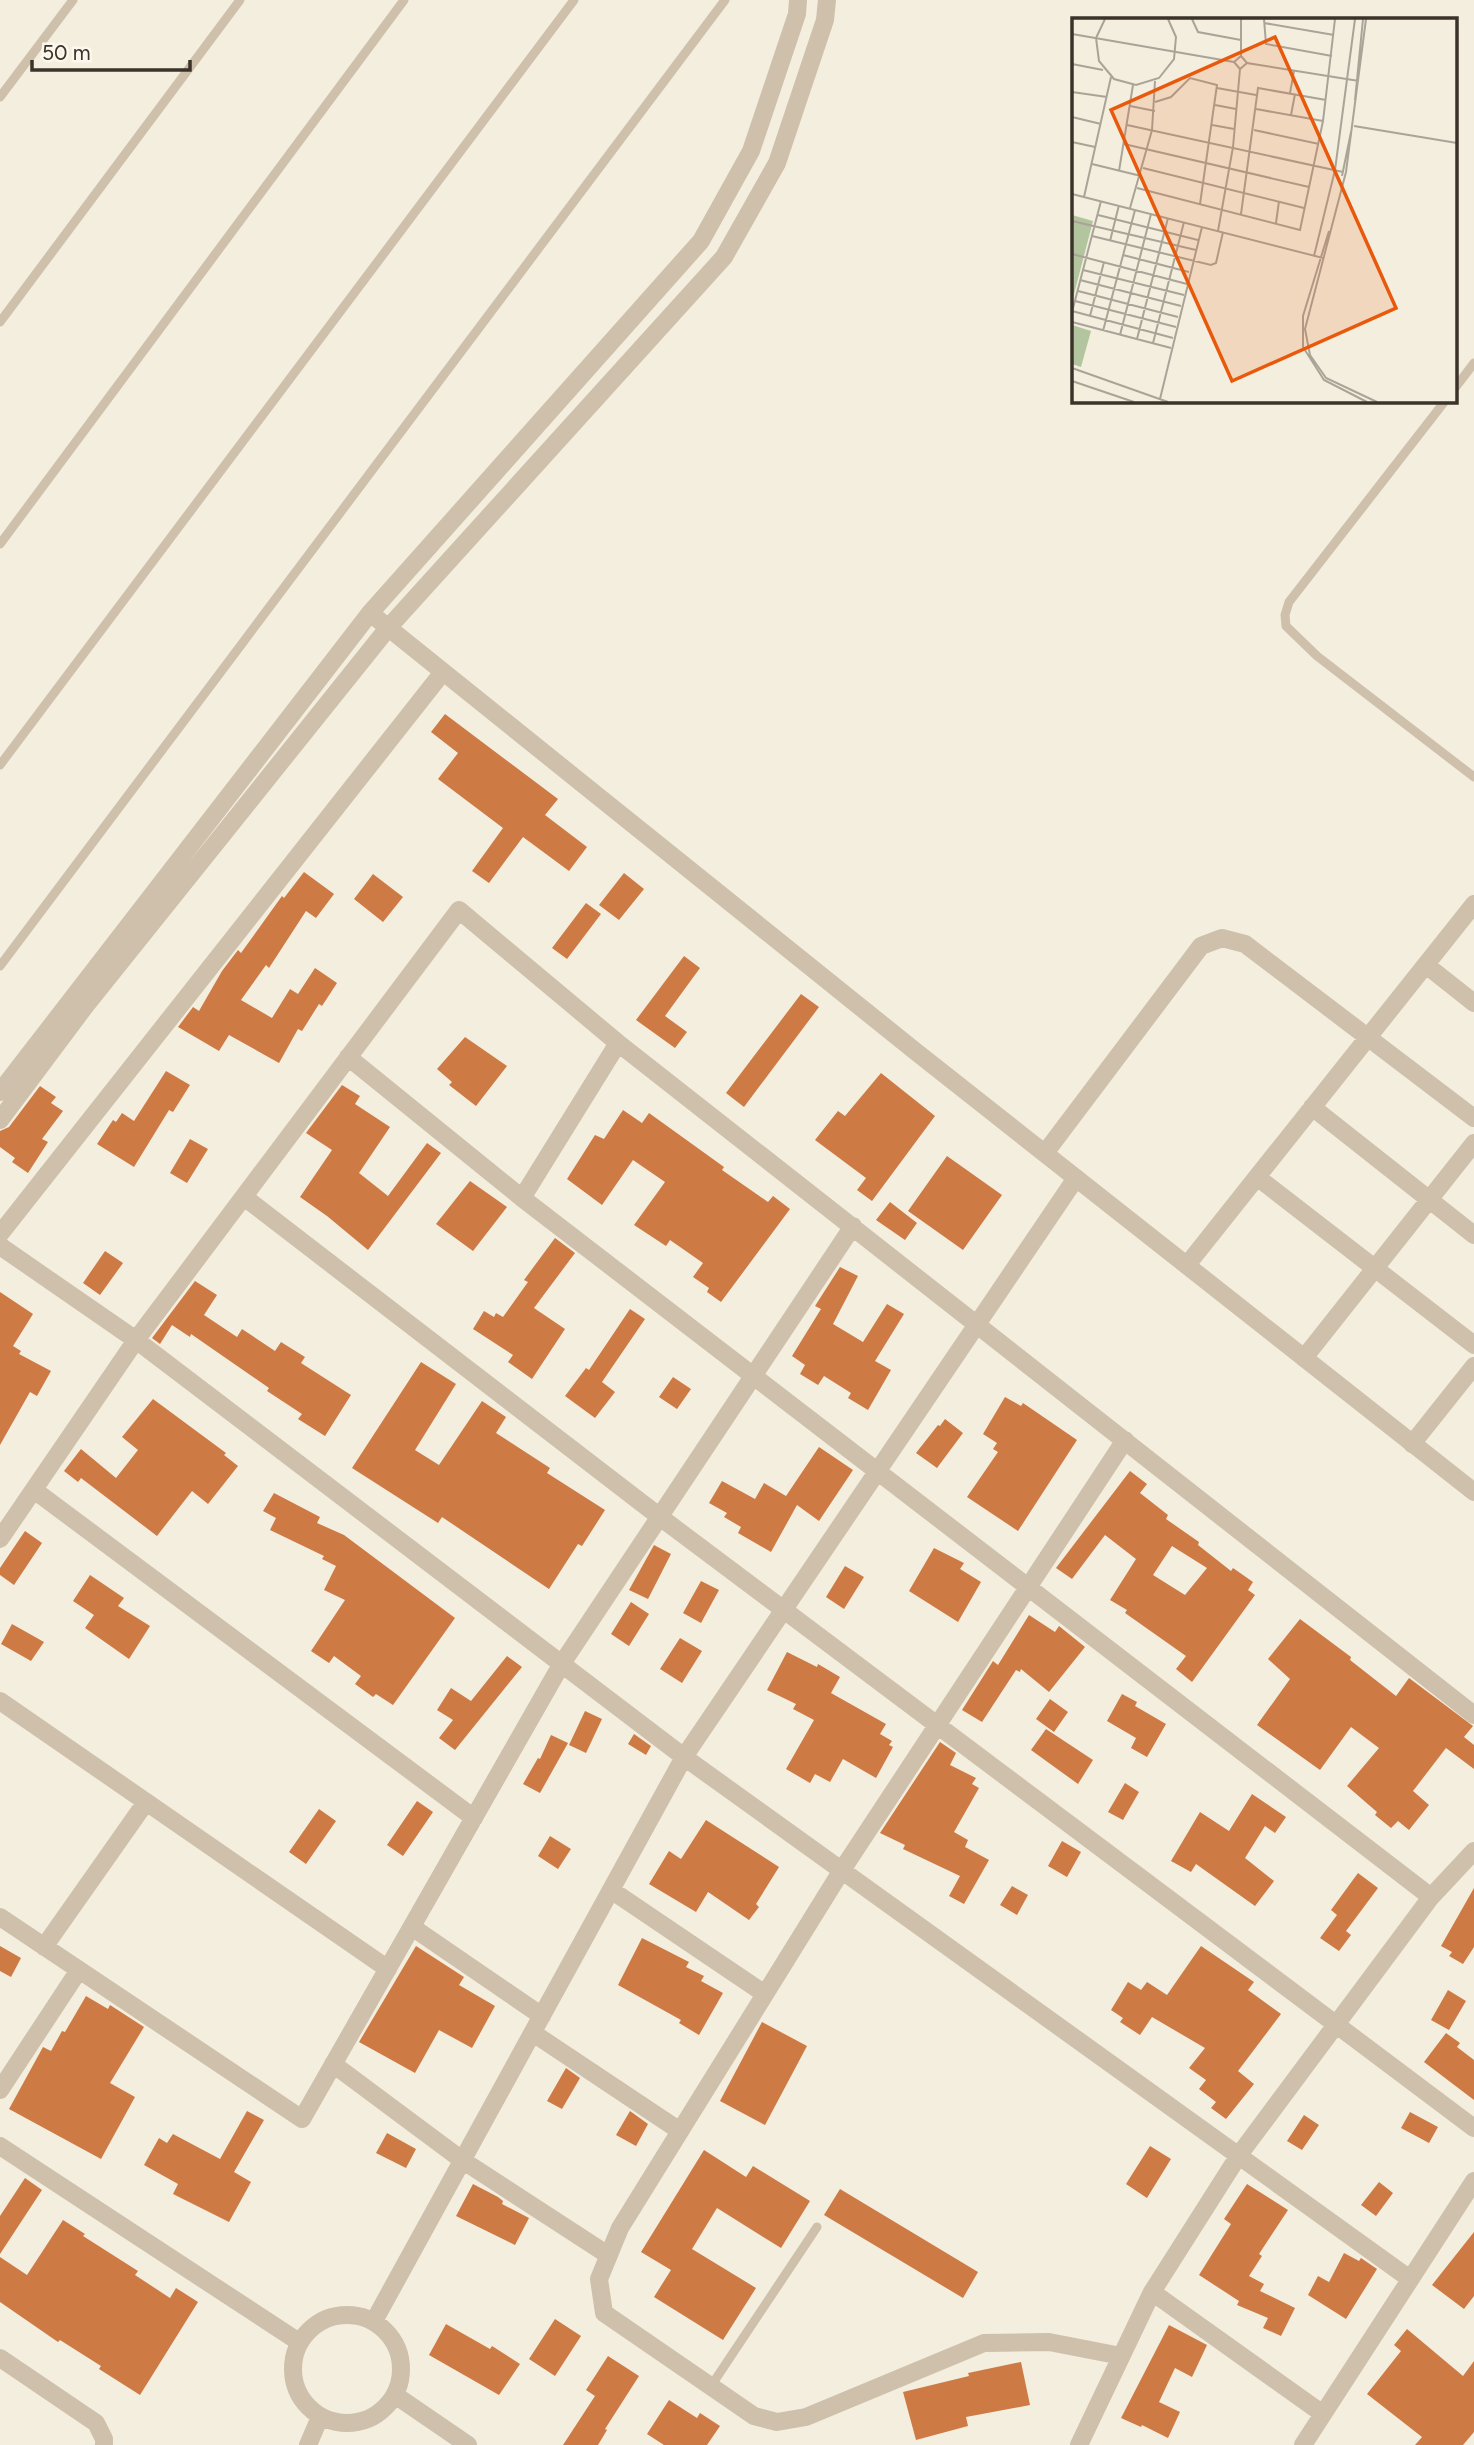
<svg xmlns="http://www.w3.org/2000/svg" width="1474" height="2445" font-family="Figtree,sans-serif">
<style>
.building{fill:#cd7a45;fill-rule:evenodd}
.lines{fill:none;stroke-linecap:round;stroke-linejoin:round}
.service{stroke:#cec0aa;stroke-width:9}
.minor{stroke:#cec0aa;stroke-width:18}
.tertiary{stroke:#cec0aa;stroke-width:18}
.inset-road{fill:none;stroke:#aaa397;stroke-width:2}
.view{fill:#e8590c;fill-opacity:0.15;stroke:#e8590c;stroke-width:3.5}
.inset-edge{fill:none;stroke:#3b322a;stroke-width:3.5}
</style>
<rect width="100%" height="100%" fill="#f4eedf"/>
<!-- building -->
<path class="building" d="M445,714L558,799L545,815L587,847L569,871L523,837L489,883L472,871L503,828L438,779L458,753L431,732Z
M304,872L334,894L316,918L306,911L269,968L266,965L241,1000L272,1018L290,989L298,994L315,968L337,983L322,1006L319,1004L302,1031L298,1029L279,1063L229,1035L219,1051L178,1027L193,1007L199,1011L222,971L238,950L241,953L282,896L284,898Z
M624,873L644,889L619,920L599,905Z
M373,874L403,897L383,922L354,899Z
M586,903L601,914L567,959L552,948Z
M684,956L700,968L665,1016L687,1032L675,1048L636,1020Z
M801,994L819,1007L744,1107L726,1093Z
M465,1037L507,1066L476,1106L449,1085L452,1082L437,1069Z
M166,1071L190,1085L173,1112L169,1110L134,1167L97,1144L113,1120L116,1122L122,1113L134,1121Z
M881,1073L935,1116L872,1201L857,1190L866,1178L815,1140L838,1111L845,1116Z
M342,1085L360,1096L355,1104L390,1127L359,1173L388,1196L427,1143L441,1153L368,1250L327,1216L300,1197L332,1150L306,1133Z
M40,1086L56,1097L51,1103L63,1111L42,1139L48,1142L28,1173L12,1162L15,1158L0,1147V1131L9,1127Z
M623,1110L642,1123L649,1113L724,1167L722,1170L768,1202L773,1196L790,1209L721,1302L707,1292L709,1288L693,1277L703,1263L670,1240L666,1246L634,1225L665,1182L633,1160L602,1205L567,1179L595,1135L604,1139Z
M190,1139L208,1149L187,1183L170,1173Z
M947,1156L1002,1195L963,1250L908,1211Z
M470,1181L507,1207L473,1251L436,1224Z
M890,1202L917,1223L905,1240L876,1220Z
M555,1238L575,1253L534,1308L565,1329L532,1379L508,1362L513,1355L473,1329L484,1311L494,1317L496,1313L503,1317L528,1282L524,1280Z
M105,1251L123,1263L100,1295L83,1283Z
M840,1267L858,1276L833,1324L863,1342L887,1304L904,1314L875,1361L891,1370L868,1410L848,1398L851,1393L824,1376L818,1385L800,1374L805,1365L792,1356L821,1309L815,1306Z
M195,1281L217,1295L204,1315L237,1337L242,1329L275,1351L281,1342L305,1357L301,1363L351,1395L325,1436L298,1419L302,1414L267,1391L269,1388L191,1334L190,1337L172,1325L160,1344L152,1338Z
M0,1292L33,1314L13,1346L21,1351L19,1354L51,1371L37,1396L30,1392L0,1445Z
M630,1309L645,1319L602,1382L615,1392L595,1418L565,1396L586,1368L589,1370Z
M421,1362L456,1384L415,1450L439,1465L482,1401L506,1417L496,1433L550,1468L547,1473L605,1510L582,1546L578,1544L549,1589L442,1517L438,1523L352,1468Z
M673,1377L691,1389L677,1409L659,1397Z
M1005,1397L1021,1406L1023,1403L1077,1440L1018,1531L967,1497L998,1452L993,1449L997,1443L983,1434Z
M153,1399L226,1453L224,1455L238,1466L208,1504L192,1491L157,1536L81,1478L78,1482L64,1471L81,1449L116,1478L138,1450L122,1437Z
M945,1419L963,1433L937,1468L916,1453L938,1425L940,1426Z
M819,1447L853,1470L819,1521L797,1505L771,1552L738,1533L741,1527L724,1517L727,1513L709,1503L722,1481L755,1499L764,1483L786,1496Z
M1130,1471L1147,1484L1140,1493L1168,1515L1166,1519L1199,1542L1198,1545L1231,1571L1233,1568L1253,1582L1248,1590L1255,1595L1192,1682L1176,1669L1186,1656L1125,1613L1127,1610L1110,1600L1136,1559L1105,1535L1072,1579L1056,1568ZM1172,1546L1207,1568L1185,1595L1153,1575Z
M274,1493L320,1517L317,1523L344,1535L455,1618L393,1705L376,1694L373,1697L355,1684L361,1676L334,1656L329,1663L311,1651L345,1600L324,1590L336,1566L322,1559L324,1556L270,1530L276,1518L263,1511Z
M25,1531L42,1543L14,1585L0,1575V1568Z
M654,1545L671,1554L648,1599L629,1590Z
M934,1548L964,1563L960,1569L981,1582L958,1622L909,1591Z
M845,1566L864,1577L844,1609L826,1597Z
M90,1575L124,1598L118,1606L150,1626L129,1659L85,1628L94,1615L73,1601Z
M701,1581L719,1590L701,1623L683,1613Z
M631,1602L649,1614L629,1646L611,1634Z
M1029,1615L1055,1632L1059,1626L1085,1647L1049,1692L1021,1669L1020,1672L1016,1670L982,1722L962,1710L993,1661L998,1665Z
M1300,1619L1351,1657L1350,1660L1396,1696L1409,1678L1473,1726L1464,1737L1474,1745V1769L1446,1748L1413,1791L1429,1805L1409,1830L1398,1821L1391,1828L1375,1815L1377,1812L1347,1786L1379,1748L1351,1727L1320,1770L1257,1725L1290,1679L1268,1659Z
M12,1624L44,1642L31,1661L1,1644Z
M680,1638L702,1651L682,1683L660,1669Z
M787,1652L817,1667L818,1664L840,1677L831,1693L886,1724L880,1734L892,1741L889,1745L893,1747L876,1778L843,1759L830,1782L815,1774L810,1783L786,1769L814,1720L793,1709L796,1704L767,1690Z
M507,1656L522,1667L455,1750L439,1738L453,1720L437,1710L451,1688L471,1701Z
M1122,1694L1137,1702L1135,1706L1166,1724L1147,1757L1131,1748L1136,1738L1107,1721Z
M1050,1699L1068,1712L1054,1732L1036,1719Z
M585,1711L602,1719L586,1753L569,1745Z
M1046,1729L1093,1760L1078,1784L1031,1750Z
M634,1734L651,1746L646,1755L628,1744Z
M551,1735L568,1743L540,1793L523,1784L538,1758L540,1759Z
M940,1742L956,1753L950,1765L976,1778L972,1784L979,1788L954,1832L968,1840L965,1847L989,1860L964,1904L949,1896L960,1876L903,1849L905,1845L880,1833Z
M1125,1783L1139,1792L1123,1820L1108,1812Z
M1252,1794L1286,1817L1275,1833L1265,1826L1245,1858L1274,1881L1255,1906L1196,1864L1191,1872L1171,1861L1200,1812L1229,1831Z
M417,1801L433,1812L403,1856L387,1845Z
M319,1809L336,1821L306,1864L289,1852Z
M706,1820L779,1867L756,1904L759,1907L749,1920L708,1892L696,1912L649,1884L669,1851L681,1859Z
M550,1836L571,1849L558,1869L538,1856Z
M1062,1841L1081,1852L1067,1877L1048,1866Z
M1358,1873L1378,1888L1346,1931L1351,1935L1339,1951L1320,1938L1337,1915L1331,1910Z
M1012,1886L1028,1895L1017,1915L1000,1905Z
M1474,1888V1947L1463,1964L1449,1956L1452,1952L1441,1946Z
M642,1938L689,1962L686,1967L704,1976L701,1981L723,1993L699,2035L679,2023L681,2020L618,1985Z
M0,1946L21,1958L11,1977L0,1971Z
M416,1946L464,1977L459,1985L495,2006L472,2048L439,2030L415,2073L359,2042Z
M1201,1946L1254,1982L1248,1990L1281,2014L1238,2071L1254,2084L1226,2119L1211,2108L1216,2102L1199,2089L1206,2080L1189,2068L1205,2048L1152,2017L1140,2035L1120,2022L1123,2018L1111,2010L1128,1982L1141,1990L1147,1982L1167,1995Z
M1448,1990L1466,2001L1449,2030L1431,2020Z
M86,1996L108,2009L110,2005L144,2027L110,2083L135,2097L101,2159L9,2109L43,2047L51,2051L62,2031L65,2032Z
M762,2022L807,2046L765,2125L720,2101Z
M1446,2033L1460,2043L1457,2047L1474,2060V2100L1424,2062Z
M566,2068L580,2078L562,2109L547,2101Z
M247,2111L264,2120L234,2172L251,2182L229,2222L173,2194L178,2184L144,2165L159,2138L167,2143L173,2134L220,2159Z
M630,2111L648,2124L636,2146L616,2135Z
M1410,2112L1438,2127L1429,2143L1401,2128Z
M1304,2115L1319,2125L1302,2150L1287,2141Z
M387,2133L416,2149L406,2168L376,2153Z
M1150,2146L1171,2159L1147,2198L1126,2184Z
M704,2150L746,2177L753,2166L810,2201L781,2248L717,2208L692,2249L756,2288L723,2340L654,2297L671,2270L641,2252Z
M25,2178L42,2190L0,2254V2216Z
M1379,2182L1393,2193L1376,2216L1361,2205Z
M473,2184L498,2197L503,2201L502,2204L529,2218L515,2245L456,2216Z
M1247,2184L1288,2210L1259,2254L1262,2256L1249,2276L1264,2284L1260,2291L1295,2308L1281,2336L1263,2328L1268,2318L1237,2305L1239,2301L1199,2275L1231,2224L1224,2219Z
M840,2189L978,2272L963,2298L824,2215Z
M63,2220L85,2234L83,2236L138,2271L135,2275L170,2298L176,2288L198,2302L140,2395L99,2369L101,2366L60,2340L58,2342L0,2302V2257L27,2275Z
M1474,2232V2296L1464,2309L1432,2285Z
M1344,2253L1359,2261L1361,2258L1377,2269L1346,2319L1308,2295L1318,2276L1329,2282Z
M555,2319L581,2336L555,2376L529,2359Z
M446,2324L490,2349L492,2346L520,2364L499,2395L429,2355Z
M1169,2325L1207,2345L1192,2377L1175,2368L1159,2402L1180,2412L1168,2438L1142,2425L1141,2427L1121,2418Z
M1407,2329L1463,2376L1474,2361V2432L1463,2445H1415L1422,2437L1367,2394L1401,2351L1394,2345Z
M608,2356L639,2376L605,2429L607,2430L598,2445H563L595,2396L586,2390Z
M1021,2362L1030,2405L966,2417L968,2426L916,2440L903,2392L969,2376L968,2373Z
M669,2400L697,2418L700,2413L720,2426L707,2445H664L647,2434Z"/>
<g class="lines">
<!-- service -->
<path class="service" d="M0,97L73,0
M0,322L240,0
M1455,388L1474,363
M1445,401L1289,602L1285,615L1286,626L1317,656L1474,777
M0,544L404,0
M0,765L574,0
M0,966L725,0
M711,2386L817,2227"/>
<!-- minor -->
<path class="minor" d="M1426,965L1474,1003
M348,1057L522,1198L1431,1897
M1312,1107L1474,1235
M1045,1153L1201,946L1222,938L1245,944L1474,1118
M1257,1177L1474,1345
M244,1197L660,1517L1474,2128
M522,1198L618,1043
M0,1234L443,672
M0,1246L136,1340L684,1757L1410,2279
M1187,1265L1474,904
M1304,1358L1474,1143
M1412,1444L1474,1366
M34,1490L474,1818
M0,1539L136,1340L459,910L618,1043L1474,1715
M0,1701L388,1969
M611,1890L765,1994
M0,1917L302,2119L561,1665L853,1226
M412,1927L542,2016
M44,1947L146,1802
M533,2033L680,2131
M333,2064L462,2160L608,2255
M0,2090L79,1970
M0,2146L299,2342
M1152,2292L1323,2414
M293 2369a54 54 0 1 1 108 0a54 54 0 1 1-108 0Z
M374,2321L684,1757L1076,1178
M1121,2356L1049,2342L984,2343L806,2417L777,2422L754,2416L604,2313L599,2279L620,2228L842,1870L1125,1440
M0,2358L96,2423L104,2439V2445
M395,2395L468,2445
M308,2445L320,2417
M1079,2445L1152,2292L1239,2155L1431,1897L1474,1851
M1303,2445L1474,2181"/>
<!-- tertiary -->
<path class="tertiary" d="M370,613L915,1051L1474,1492
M0,1092L370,613L701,241L751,151L797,14L798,0
M0,1120L86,1005L388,628L724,257L777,163L825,20L827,0"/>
</g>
<!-- overview -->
<g transform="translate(1072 18)">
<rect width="385" height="385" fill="#f4eedf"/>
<path d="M0,197L21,203L0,284ZM0,307L19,313L9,349L0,346Z" fill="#b2c59e"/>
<path class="inset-road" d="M33,1L24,20L27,43L42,61L64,67L87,60L102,41L104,19L96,1M120,1L126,14L169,22M192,1L194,26L260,38M294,1L274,154L233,311L238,337L254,360L305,384M192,5L262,17M0,16L162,44M169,38V1M175,45L168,51L162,44L169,38L175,45L287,63M0,46L31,52M145,70L184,77M0,74L35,79M218,75L222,53M283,82L291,1M83,84L99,79L118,60L145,67L128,186M143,87L164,91M58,88L83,93M184,91L251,103M219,97L223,76M0,99L29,106M55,107L271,154M140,107L162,111M282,108L385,125M182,112L247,126M0,124L23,129M52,126L237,169M20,146L69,158M71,150L232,190M47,153L61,67M270,158L279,114M65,170L228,212L251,103L263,1M0,176L251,240M12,179L39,59M58,190L80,112L83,63M169,196L186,70L254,82M26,197L126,222M0,203L124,232M204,205L207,183M146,213L161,129L168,51M257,213L231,298V329L252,362L295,384M20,218L139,247L144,245L151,214M38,223L47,187M0,236L115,266M51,237L117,254M242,238L263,152L283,1M11,252L112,277M8,262L109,288M6,273L106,299M3,283L104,309M0,293L101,320M0,294L29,183M18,298L32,244M0,304L99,330M31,313L63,192M48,317L79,196M65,321L96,200M81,325L112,204M0,350L96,384M0,363L62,384M88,381L130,209"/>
<path class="view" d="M203,19L324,290L160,363L39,92Z"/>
<rect width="385" height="385" class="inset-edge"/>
</g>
<!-- scale -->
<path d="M32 60v10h158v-10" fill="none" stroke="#3b322a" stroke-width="3.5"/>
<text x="42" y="60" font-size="21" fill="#3b322a" stroke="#fbf7ec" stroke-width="5" paint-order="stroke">50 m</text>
</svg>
